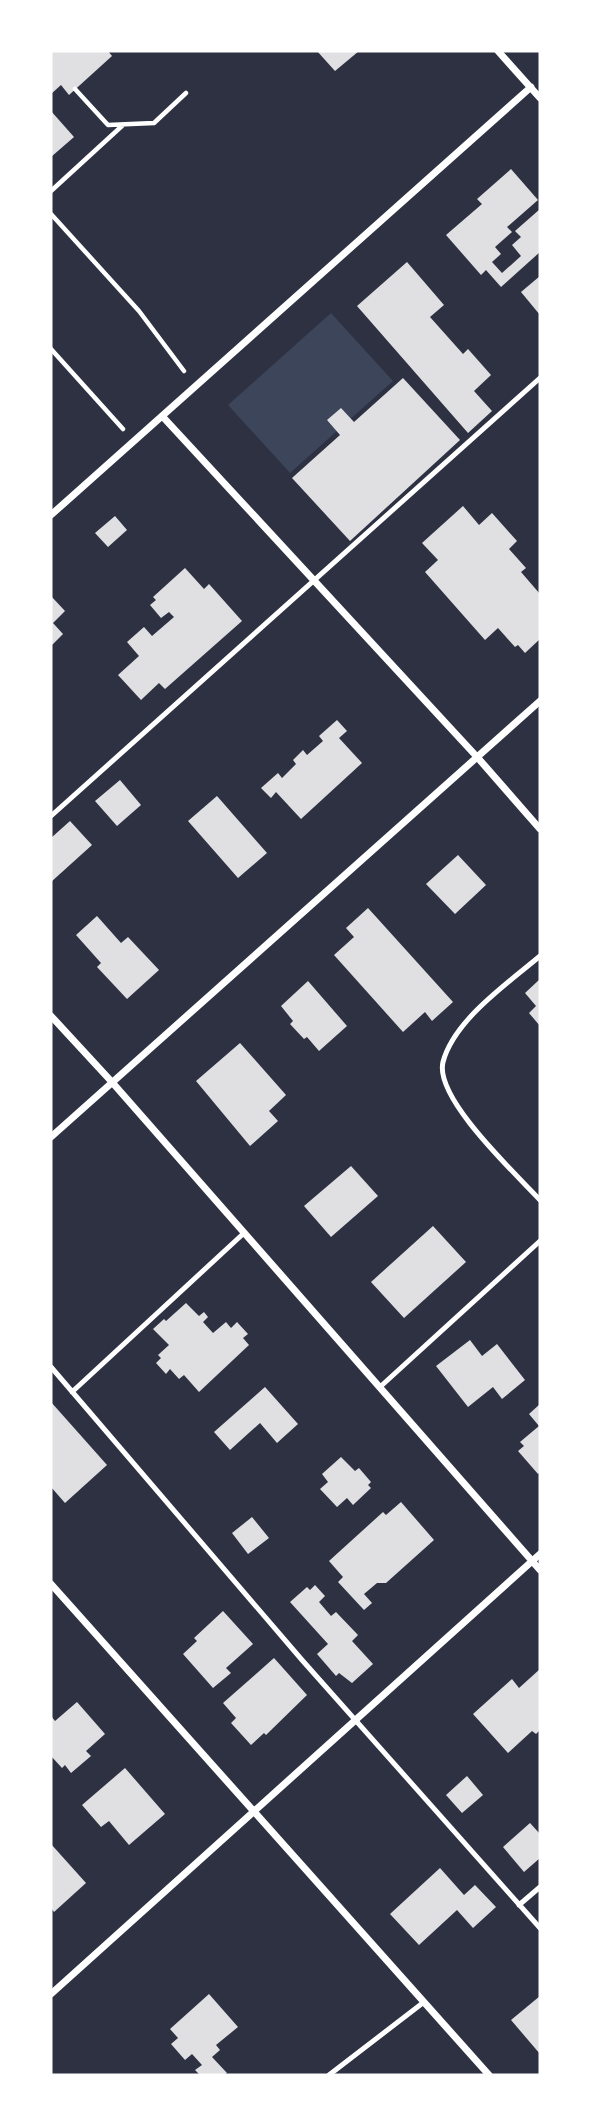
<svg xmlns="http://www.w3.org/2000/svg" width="591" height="2126" font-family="'Fira Sans Condensed',sans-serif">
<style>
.green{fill:#3c4559}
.building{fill:#e0e0e3}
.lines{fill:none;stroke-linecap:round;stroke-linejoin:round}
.path{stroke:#fff;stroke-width:4.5}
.service{stroke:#fff;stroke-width:5}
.minor{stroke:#fff;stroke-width:7}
</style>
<rect width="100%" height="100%" fill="#2d3142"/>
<!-- green -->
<path class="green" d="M331,313L393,381L290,473L228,405Z"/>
<!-- building -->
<path class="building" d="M51,51H108L112,56L69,95L61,85L51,94Z
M317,51H359L335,71Z
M51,111L74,137L51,157Z
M511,169L538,200L507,227L512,232L495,247L501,254L492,262L502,273L521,256L512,245L521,237L515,231L540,209V252L501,287L486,270L481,275L446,235L482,204L477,199Z
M407,262L444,305L430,317L463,354L468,349L491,375L474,391L492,411L468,433L357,306Z
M540,276V315L521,292Z
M403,378L460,440L350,541L292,478L340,435L327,420L341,408L354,422Z
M463,506L479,525L492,513L517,541L509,549L526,568L521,572L540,594V639L525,653L518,645L515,647L498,628L485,640L425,572L438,560L422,543Z
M115,516L127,530L108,547L95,533Z
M185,568L204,589L209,584L242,621L165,689L159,683L141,700L118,675L139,656L127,642L144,627L152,636L174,617L169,612L161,618L150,605L156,600L153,597Z
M51,596L65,611L53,623L63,634L51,646Z
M337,720L347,731L339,738L362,763L301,819L276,792L271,798L261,788L278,773L282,778L296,764L293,760L303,750L307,755L323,741L319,736Z
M120,780L141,805L117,826L95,801Z
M217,796L267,853L238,878L188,821Z
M70,821L92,845L51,882V838Z
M458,855L486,885L455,914L426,884Z
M368,908L453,1002L432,1021L425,1012L403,1032L334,955L354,937L346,928Z
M97,916L121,943L128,937L159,970L127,999L97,967L101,963L76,935Z
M540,979V1026L529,1013L536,1006L525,993Z
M308,981L347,1026L319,1051L307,1037L304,1039L290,1024L293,1021L281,1006Z
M240,1043L286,1095L269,1111L278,1121L250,1146L196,1081Z
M351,1166L378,1196L331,1237L304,1206Z
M433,1226L466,1262L404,1318L371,1282Z
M186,1303L199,1316L204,1312L208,1317L203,1322L213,1333L226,1322L231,1328L237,1322L248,1334L243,1338L249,1345L199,1392L184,1375L179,1379L170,1369L166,1374L156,1363L161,1358L158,1355L169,1345L153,1329L164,1319L166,1321Z
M470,1340L482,1356L497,1344L525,1380L502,1399L493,1387L468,1407L436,1366Z
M265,1387L298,1424L277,1443L260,1423L230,1450L214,1432Z
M51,1402L107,1465L65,1503L51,1487Z
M540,1404V1472L538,1474L518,1451L524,1446L520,1442L539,1426L529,1414Z
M341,1457L355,1471L359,1468L371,1482L368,1485L371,1488L353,1505L347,1498L337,1507L320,1489L328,1482L322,1474Z
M401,1502L434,1540L386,1583H377L364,1594L372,1603L364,1610L338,1582L343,1577L329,1561L383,1512L386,1515Z
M252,1517L269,1538L248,1554L232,1533Z
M315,1585L325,1596L319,1602L331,1616L336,1612L358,1635L352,1641L373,1664L352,1683L339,1673L336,1676L317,1654L328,1644L290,1602L307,1587L310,1590Z
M223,1611L253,1644L226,1668L231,1673L213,1688L183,1654L197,1641L194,1638Z
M274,1658L307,1695L266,1735L264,1733L251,1745L231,1723L236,1718L223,1703Z
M540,1669V1730L536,1734L532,1731L508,1753L473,1714L512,1679L519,1688Z
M77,1702L105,1734L86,1751L91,1756L71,1773L65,1765L62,1768L51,1756V1716L55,1721Z
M125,1768L165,1814L129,1845L109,1821L101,1827L82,1805Z
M467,1776L483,1795L462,1813L446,1795Z
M530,1823L540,1834V1858L524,1872L503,1847Z
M51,1844L86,1883L54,1912L51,1908Z
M440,1868L464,1895L475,1885L496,1907L473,1928L457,1910L419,1945L390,1914Z
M209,1994L238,2027L216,2045L220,2050L212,2057L227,2073L224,2075H200L195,2070L202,2065L192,2054L185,2060L171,2044L178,2038L170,2029Z
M540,1996V2054L511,2020Z"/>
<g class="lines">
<!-- path -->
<path class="path" d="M75,89L108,125L154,123L186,93
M51,191L123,125
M51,214L139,311L184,371
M51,349L123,429"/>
<!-- service -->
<path class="service" d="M51,816L540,378
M540,956C508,983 454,1020 443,1062C434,1098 516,1174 540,1200
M51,1367L302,1660L540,1928
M380,1387L540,1241
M72,1392L244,1233
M519,1905L540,1887
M329,2075L424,2002"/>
<!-- minor -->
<path class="minor" d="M498,51L540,98
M163,417L478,758L540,829
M51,515L531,87
M51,1016L111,1081L540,1570
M51,1137L540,701
M51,1584L489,2075
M51,1994L540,1554"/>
</g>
<!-- border -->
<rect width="591" height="2126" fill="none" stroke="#ffffff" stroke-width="105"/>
</svg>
